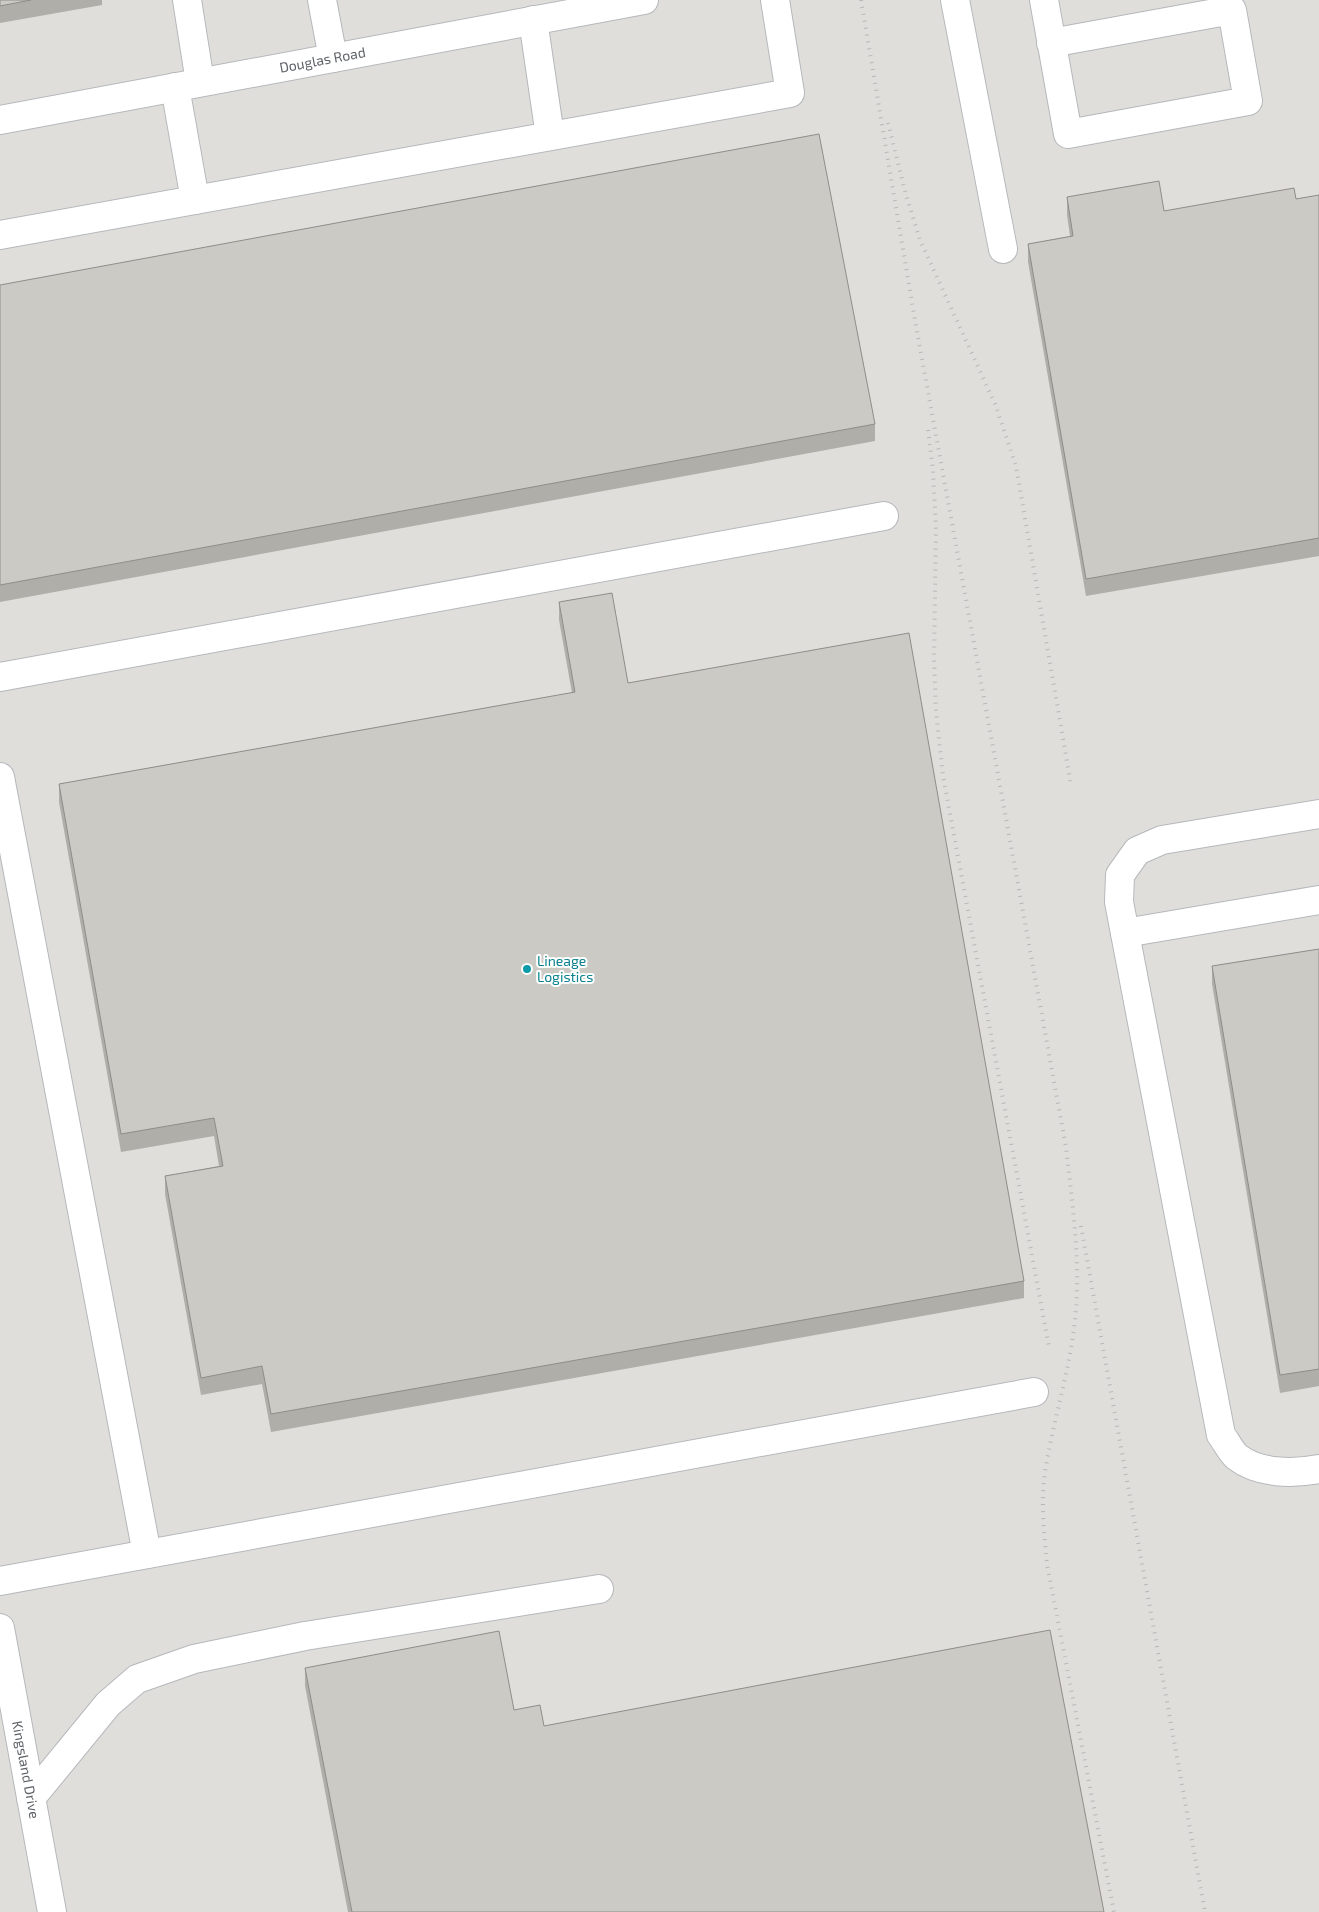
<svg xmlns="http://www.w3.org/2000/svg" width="1319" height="1912" font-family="'Exo 2',sans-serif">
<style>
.industrial{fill:#e0deda}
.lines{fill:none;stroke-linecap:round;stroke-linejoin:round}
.minor-casing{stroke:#b5b8bc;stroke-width:30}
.minor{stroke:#fff;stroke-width:28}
.rail{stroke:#b6b7b8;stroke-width:4;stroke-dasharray:1 6;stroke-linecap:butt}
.wall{fill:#afaea9}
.building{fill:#cccac5;stroke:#8f8d8a}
.culture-dot{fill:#0f9aa8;stroke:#fff;stroke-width:2}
.labels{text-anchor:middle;stroke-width:4;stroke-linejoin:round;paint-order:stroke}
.street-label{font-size:14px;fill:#5f6368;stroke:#fff}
.culture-label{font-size:14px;fill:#0d838f;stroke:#fff;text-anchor:start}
</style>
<rect width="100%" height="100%" fill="#f1efe8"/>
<!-- industrial -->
<path class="industrial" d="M0,0H1319V1912H0Z"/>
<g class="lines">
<defs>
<g id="minor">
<path d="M187,0L200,82"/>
<path d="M322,0L333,58"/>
<path d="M955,0L1003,249"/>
<path d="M1044,0L1068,134L1248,101L1232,10L1051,43"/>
<path d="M533,20L550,136"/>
<path d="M175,87L195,200"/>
<path id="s1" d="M0,120L644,0"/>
<path d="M0,235L790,93L775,0"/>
<path d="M0,677L884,516"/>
<path d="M0,777L147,1554"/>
<path d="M1319,814L1162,840L1137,851L1120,875L1119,902L1221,1435C1226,1441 1231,1452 1237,1457C1259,1474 1293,1474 1319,1469"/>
<path d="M1125,933L1319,900"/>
<path d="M0,1581L1034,1392"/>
<path id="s2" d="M0,1628L52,1912"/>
<path d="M31,1798L108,1704L137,1679L194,1659L305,1636L599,1589"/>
</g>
</defs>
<!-- minor casing -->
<use href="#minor" class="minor-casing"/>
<!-- minor -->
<use href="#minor" class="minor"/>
<!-- rail -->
<path class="rail" d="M861,0L916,326L1066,1147C1072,1201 1080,1255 1076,1309C1072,1363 1055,1413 1046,1466C1040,1498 1044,1532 1047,1564L1114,1912
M888,123L906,195L920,240L995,404L1016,466L1071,785
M928,430L933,469L936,530L934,658L936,712L943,776L1049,1347
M1081,1226L1205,1912"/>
</g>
<!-- wall -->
<path class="wall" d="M0,0H102V5L0,23Z
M1319,195V556L1086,596L1028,262V244L1070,236L1067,215V197L1164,211L1296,199Z
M0,285L875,424V441L0,602Z
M559,602L628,683L1024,1281V1298L271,1432L262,1384L201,1395L165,1194V1176L219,1166L214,1136L121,1152L59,802V784L572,693L559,620Z
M1319,949V1386L1280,1393L1212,984V966Z
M305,1668L514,1710L544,1726L1104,1912H348L305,1686Z"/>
<!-- building -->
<path class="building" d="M0,0H31L0,6Z
M819,134L875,424L0,585V285Z
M1159,181L1164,211L1294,188L1296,199L1319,195V538L1086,579L1028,244L1073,236L1067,197Z
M612,593L628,683L909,633L1024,1281L271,1414L262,1366L201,1378L165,1176L223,1166L214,1118L121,1134L59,784L575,692L559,602Z
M1319,949V1369L1280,1375L1212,966Z
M1050,1630L1104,1912H352L305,1668L499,1631L514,1710L540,1705L544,1726Z"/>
<!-- markers -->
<circle class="culture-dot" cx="527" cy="969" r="5"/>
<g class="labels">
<!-- street labels -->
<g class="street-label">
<text dy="5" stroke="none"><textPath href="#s1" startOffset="328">Douglas Road</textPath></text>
<text dy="5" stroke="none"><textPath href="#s2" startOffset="144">Kingsland Drive</textPath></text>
</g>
<!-- culture labels -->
<g class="culture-label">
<text x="537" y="966">Lineage<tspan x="537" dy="16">Logistics</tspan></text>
</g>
</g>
</svg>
